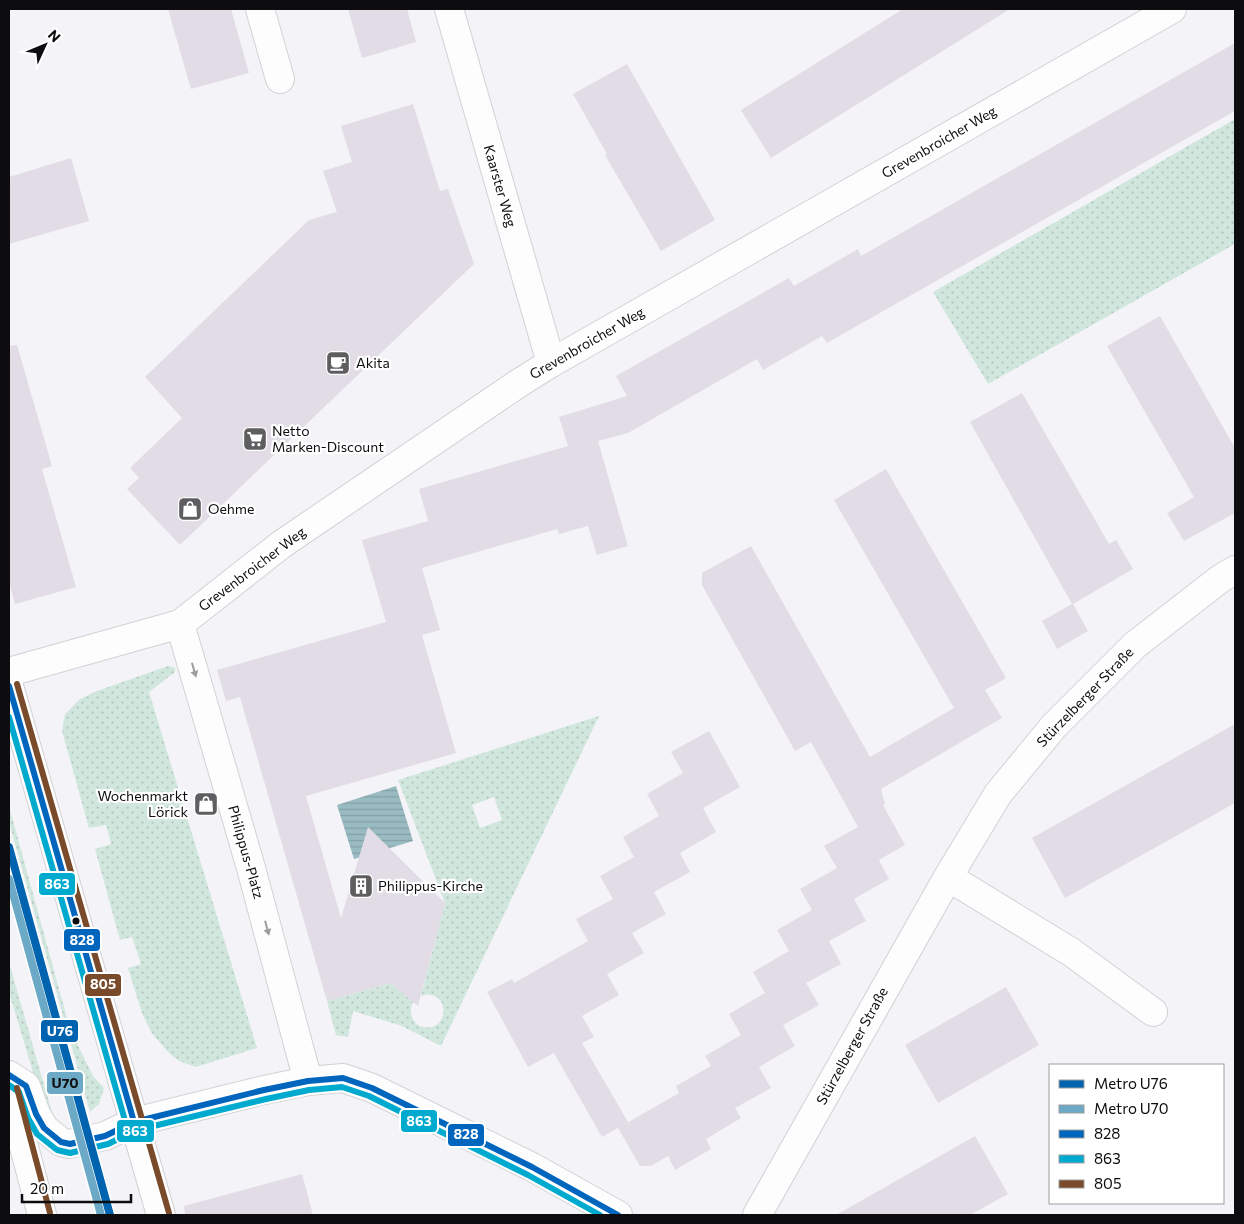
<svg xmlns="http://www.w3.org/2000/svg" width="1244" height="1224" font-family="Commissioner,sans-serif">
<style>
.grass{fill:url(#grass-dots);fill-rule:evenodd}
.water{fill:url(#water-rules)}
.building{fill:#e1dce5}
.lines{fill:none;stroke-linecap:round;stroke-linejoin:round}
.minor-casing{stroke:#d2d2d4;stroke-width:30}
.tertiary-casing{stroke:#d2d2d4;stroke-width:30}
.minor{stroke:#fdfdfe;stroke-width:28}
.tertiary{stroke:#fdfdfe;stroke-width:28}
.bus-1-casing{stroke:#fff;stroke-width:10}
.bus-2-casing{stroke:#fff;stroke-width:10}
.bus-3-casing{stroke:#fff;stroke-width:10}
.bus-1{stroke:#0065bd;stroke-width:6}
.bus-2{stroke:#00a9ce;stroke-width:6}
.bus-3{stroke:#7a4b2a;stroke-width:6}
.metro-1-casing{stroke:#fff;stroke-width:11}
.metro-2-casing{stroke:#fff;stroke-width:11}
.metro-1{stroke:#0063af;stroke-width:8}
.metro-2{stroke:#6ba9c6;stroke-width:8}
.oneway{fill:#9d9d9f}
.bus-dot{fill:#0d0d10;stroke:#fff;stroke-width:2}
.labels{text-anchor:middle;stroke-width:4.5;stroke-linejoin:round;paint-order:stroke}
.street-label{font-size:14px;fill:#0d0d10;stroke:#fff}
.poi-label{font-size:14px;fill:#0d0d10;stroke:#fff;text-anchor:start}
.line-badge{stroke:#fff;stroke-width:2}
.badge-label{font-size:14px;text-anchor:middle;font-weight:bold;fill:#fff}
.pale-badge-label{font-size:14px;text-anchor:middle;font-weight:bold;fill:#111}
</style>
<defs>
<pattern id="grass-dots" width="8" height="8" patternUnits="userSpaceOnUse" patternTransform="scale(1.25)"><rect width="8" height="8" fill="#d1e7de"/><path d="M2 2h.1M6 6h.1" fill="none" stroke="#b2c5bd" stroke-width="1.8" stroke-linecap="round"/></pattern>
<pattern id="water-rules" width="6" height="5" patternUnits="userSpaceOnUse" patternTransform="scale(1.25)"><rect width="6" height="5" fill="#99bbc2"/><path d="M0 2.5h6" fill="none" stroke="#83a0a6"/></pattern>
</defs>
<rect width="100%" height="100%" fill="#f4f4f8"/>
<!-- grass -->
<path class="grass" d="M1235,119V244L988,384L933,292Z
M168,666L175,668V672L149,692L257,1048L196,1067L179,1061L167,1051L151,1032L142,1013L128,968L141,964L132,937L120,940L95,849L111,844L106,825L89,828L62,731L65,714L80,699L97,691Z
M599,716L441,1046L402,1026L353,1011L348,1037L336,1035L327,1001L391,983L413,1002C410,1009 410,1014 414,1021C416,1024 419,1026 423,1027C450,1033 451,987 421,996L445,903L398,780ZM494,797L502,820L480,828L472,805Z
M9,806L70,1029L93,1076L104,1088L99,1104L90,1112L9,822Z
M9,962L53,1116L44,1109L9,992Z"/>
<!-- water -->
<path class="water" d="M396,786L413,841L354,859L337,805Z"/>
<!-- building -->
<path class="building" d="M168,9H231L249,73L191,89Z
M348,9H407L416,42L362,58Z
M903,9H1010L771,158L741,110Z
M1235,43V111L827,343L822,336L763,370L757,359L628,433L598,441L628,546L597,555L588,526L559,534L557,529L422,568L440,630L422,635L456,753L306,796L341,918L368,827L445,903L418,1006L391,983L327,1001L240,697L226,701L217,670L386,622L362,540L428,521L419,489L568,446L559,417L627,396L616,376L789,278L794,286L858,249L861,256Z
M627,64L715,220L661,251L605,155L607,154L573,94Z
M413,104L440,191L448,189L474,264L180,545L127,489L139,478L130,468L182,418L145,377L309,220L337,212L323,171L352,162L341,126Z
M71,158L89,221L9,244V177Z
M1160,316L1235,448V513L1184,541L1167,513L1194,497L1107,346Z
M17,345L52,466L42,469L76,587L15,604L9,582V346Z
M1022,393L1109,544L1116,540L1133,569L1073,604L1088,631L1057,649L1042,621L1072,604L970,422Z
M886,469L1006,678L985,690L1002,718L881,789L885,804L883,805L905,845L879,860L889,879L854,899L866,921L829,941L841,964L806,983L819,1005L783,1025L795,1046L759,1067L771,1088L735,1108L741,1118L706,1139L711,1149L675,1170L668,1156L651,1166H640L618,1128L679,1093L676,1086L711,1066L705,1056L741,1035L729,1014L765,993L753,972L789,951L777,930L812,910L800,889L837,868L824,846L858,827L811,742L795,751L702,585V573L751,546L870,757L954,708L834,500Z
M1235,724V803L1065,898L1032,838Z
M709,731L740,787L703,808L716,832L680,853L690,872L654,892L666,914L632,933L644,953L607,974L619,995L582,1016L594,1037L582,1043L628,1122L602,1137L554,1053L528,1067L487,992L512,979L514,983L588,941L576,919L613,899L600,876L634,857L623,837L659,816L647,794L683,773L671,752Z
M1006,987L1039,1045L938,1103L905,1045Z
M975,1136L1008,1194L970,1215H836Z
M302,1174L313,1215H185L184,1206Z"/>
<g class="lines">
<defs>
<path id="minor" d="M260,9L280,79
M449,9L551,363
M180,624L251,868L308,1081
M9,672L180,624L282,544L519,383L551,363L1172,9
M948,877L1071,952L1153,1012
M9,1075L26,1086L36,1114L44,1128L61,1142L70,1144L105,1136L134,1122L264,1090L308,1081L343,1078L372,1088L532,1167L618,1215
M757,1215L948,877L998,794L1054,726L1135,645L1220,579L1235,570"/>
<path id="tertiary" d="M9,686L161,1215
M9,1090L42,1215"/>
</defs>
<!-- minor casing -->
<use href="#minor" class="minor-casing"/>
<!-- tertiary casing -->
<use href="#tertiary" class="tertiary-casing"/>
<!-- minor -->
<use href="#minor" class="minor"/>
<!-- tertiary -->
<use href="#tertiary" class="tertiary"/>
<defs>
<path id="bus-1" d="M9,686L134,1122
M9,1075L26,1086L36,1114L44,1128L61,1142L70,1144L105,1136L134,1122L264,1090L308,1081L343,1078L372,1088L532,1167L618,1215"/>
<path id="bus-2" d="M9,717L126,1124
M9,1085L19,1092L28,1118L37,1134L57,1150L70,1153L108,1144L137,1130L266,1099L309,1090L342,1087L369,1096L528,1175L600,1215"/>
<path id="bus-3" d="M17,684L169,1213
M17,1088L50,1213"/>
</defs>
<!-- bus-1 casing -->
<use href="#bus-1" class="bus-1-casing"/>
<!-- bus-2 casing -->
<use href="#bus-2" class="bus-2-casing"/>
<!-- bus-3 casing -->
<use href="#bus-3" class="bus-3-casing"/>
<!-- bus-1 -->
<use href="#bus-1" class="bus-1"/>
<!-- bus-2 -->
<use href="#bus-2" class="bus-2"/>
<!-- bus-3 -->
<use href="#bus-3" class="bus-3"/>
<defs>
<path id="metro-1" d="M9,847L110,1215"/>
<path id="metro-2" d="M9,879L101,1215"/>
</defs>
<!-- metro-1 casing -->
<use href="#metro-1" class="metro-1-casing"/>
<!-- metro-2 casing -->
<use href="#metro-2" class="metro-2-casing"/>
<!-- metro-1 -->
<use href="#metro-1" class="metro-1"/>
<!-- metro-2 -->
<use href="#metro-2" class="metro-2"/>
</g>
<!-- one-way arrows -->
<defs><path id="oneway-solid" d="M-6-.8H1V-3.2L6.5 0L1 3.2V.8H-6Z" transform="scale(1.25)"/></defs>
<g class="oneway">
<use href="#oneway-solid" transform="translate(194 670) rotate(74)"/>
<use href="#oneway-solid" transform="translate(267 928) rotate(75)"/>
</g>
<!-- icons -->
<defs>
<symbol id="cafe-square" viewBox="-11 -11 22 22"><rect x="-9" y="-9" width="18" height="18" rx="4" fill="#5e5e61" stroke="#fff"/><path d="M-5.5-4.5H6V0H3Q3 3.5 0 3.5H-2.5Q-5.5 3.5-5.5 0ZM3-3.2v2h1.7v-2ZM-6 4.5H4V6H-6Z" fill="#fff"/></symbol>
<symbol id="supermarket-square" viewBox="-11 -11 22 22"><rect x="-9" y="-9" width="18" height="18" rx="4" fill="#5e5e61" stroke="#fff"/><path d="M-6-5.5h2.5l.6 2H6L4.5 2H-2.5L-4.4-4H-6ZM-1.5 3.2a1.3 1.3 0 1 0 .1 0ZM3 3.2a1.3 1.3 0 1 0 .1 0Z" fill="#fff"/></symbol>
<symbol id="shop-square" viewBox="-11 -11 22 22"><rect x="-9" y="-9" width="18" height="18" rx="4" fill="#5e5e61" stroke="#fff"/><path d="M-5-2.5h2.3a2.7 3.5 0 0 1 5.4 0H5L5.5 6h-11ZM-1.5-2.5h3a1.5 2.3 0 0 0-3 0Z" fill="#fff"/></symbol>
<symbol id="building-square" viewBox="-11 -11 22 22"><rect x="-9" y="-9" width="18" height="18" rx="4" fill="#5e5e61" stroke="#fff"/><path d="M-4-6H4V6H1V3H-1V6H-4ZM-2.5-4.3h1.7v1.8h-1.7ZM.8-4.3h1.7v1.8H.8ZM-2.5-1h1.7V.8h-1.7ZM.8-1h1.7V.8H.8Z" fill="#fff"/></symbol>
</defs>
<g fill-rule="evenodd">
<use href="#cafe-square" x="324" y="349" width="28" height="28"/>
<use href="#supermarket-square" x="241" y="425" width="28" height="28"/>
<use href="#shop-square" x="176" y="495" width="28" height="28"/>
<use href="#shop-square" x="192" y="790" width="28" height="28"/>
<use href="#building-square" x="347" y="872" width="28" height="28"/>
</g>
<!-- markers -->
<circle class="bus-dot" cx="76" cy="921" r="4.5"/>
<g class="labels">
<!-- street labels -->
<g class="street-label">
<text transform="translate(939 142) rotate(-30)" y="5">Grevenbroicher Weg</text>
<text transform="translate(500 186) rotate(74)" y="5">Kaarster Weg</text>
<text transform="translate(587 343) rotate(-30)" y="5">Grevenbroicher Weg</text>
<text transform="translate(252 569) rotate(-37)" y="5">Grevenbroicher Weg</text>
<text transform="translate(1085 697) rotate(-46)" y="5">Stürzelberger Straße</text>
<text transform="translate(246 852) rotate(74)" y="5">Philippus-Platz</text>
<text transform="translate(852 1046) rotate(-61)" y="5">Stürzelberger Straße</text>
</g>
<!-- poi labels -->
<g class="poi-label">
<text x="356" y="368">Akita</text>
<text x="272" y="436">Netto<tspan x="272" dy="16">Marken-Discount</tspan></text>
<text x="208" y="514">Oehme</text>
<text x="188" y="801" text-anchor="end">Wochenmarkt<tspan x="188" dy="16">Lörick</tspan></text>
<text x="378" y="891">Philippus-Kirche</text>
</g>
</g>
<g class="line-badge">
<rect x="38" y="872" width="38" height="24" rx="5" fill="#00a9ce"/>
<rect x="63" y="928" width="38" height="24" rx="5" fill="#0065bd"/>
<rect x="84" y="973" width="38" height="24" rx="5" fill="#7a4b2a"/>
<rect x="40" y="1019" width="39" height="24" rx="5" fill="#0063af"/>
<rect x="46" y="1071" width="38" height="24" rx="5" fill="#6ba9c6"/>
<rect x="400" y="1109" width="38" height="24" rx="5" fill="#00a9ce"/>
<rect x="116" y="1119" width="39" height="24" rx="5" fill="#00a9ce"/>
<rect x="447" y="1123" width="38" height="24" rx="5" fill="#0065bd"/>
</g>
<g class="badge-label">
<text x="57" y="889">863</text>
<text x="82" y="945">828</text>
<text x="103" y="989">805</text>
<text x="60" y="1036">U76</text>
<text x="419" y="1126">863</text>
<text x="135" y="1136">863</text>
<text x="466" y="1139">828</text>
</g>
<g class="pale-badge-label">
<text x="65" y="1088">U70</text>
</g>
<!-- border -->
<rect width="1244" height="1224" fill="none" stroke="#0d0d10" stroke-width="20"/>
<!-- legend -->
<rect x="1049" y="1064" width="175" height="140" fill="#ffffff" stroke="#9e9e9f"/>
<rect x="1059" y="1080" width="25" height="8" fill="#0063af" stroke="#9e9e9f"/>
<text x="1094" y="1089" font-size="15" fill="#0d0d10">Metro U76</text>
<rect x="1059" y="1105" width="25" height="8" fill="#6ba9c6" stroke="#9e9e9f"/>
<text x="1094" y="1114" font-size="15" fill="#0d0d10">Metro U70</text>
<rect x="1059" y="1130" width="25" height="8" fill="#0065bd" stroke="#9e9e9f"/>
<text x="1094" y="1139" font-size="15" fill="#0d0d10">828</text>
<rect x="1059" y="1155" width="25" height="8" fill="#00a9ce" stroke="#9e9e9f"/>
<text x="1094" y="1164" font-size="15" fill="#0d0d10">863</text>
<rect x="1059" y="1180" width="25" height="8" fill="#7a4b2a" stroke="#9e9e9f"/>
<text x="1094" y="1189" font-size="15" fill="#0d0d10">805</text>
<!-- north arrow -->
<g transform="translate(45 45) rotate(46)" stroke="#ffffff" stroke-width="4" paint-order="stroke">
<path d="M0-4L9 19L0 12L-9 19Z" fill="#0d0d10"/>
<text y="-8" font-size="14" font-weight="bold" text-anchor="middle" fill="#0d0d10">N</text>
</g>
<!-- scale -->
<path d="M22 1194v8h109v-8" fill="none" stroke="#0d0d10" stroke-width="2.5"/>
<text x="30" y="1194" font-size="15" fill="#0d0d10" stroke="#ffffff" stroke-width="4" paint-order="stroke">20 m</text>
</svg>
